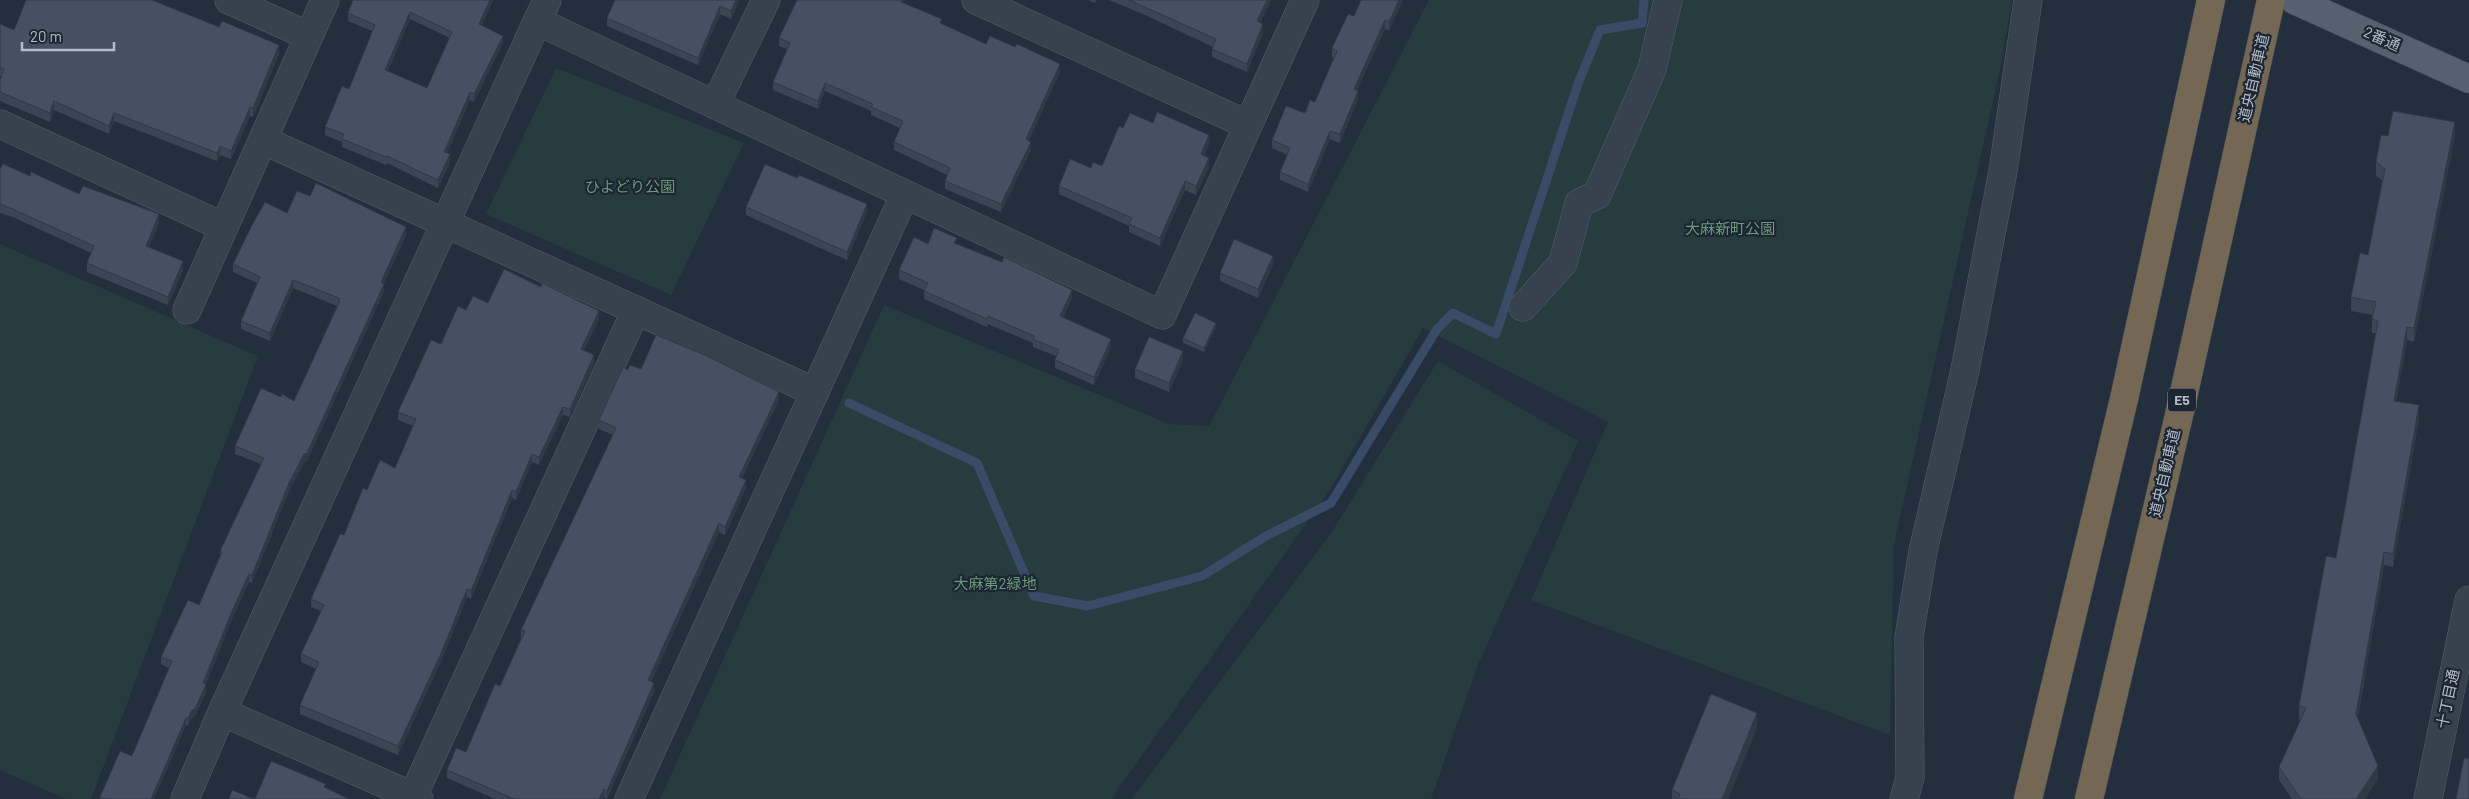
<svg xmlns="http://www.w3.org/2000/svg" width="2469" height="799" font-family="Barlow,'Noto Sans JP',sans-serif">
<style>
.green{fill:#263c3f}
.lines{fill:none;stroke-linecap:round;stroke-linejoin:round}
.stream{stroke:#394c67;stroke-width:9}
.minor-casing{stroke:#565f6c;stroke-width:29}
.major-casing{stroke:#414a57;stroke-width:29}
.highway-casing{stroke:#434c59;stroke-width:29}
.minor{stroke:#38414e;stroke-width:28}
.major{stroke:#56606e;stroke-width:28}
.highway{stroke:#746855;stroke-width:28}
.wall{fill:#3b4654;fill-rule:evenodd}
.shaded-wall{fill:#303945}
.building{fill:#455162;stroke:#303945;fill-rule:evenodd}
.labels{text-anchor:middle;stroke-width:4.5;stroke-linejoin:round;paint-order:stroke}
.shield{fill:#1d2633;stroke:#878f9c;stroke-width:1}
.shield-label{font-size:14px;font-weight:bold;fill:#b4bcc9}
.street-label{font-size:15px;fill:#b4bcc9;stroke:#1d2633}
.park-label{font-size:15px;fill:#6b9a76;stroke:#1d2633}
</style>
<rect width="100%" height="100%" fill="#242f3e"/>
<!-- green -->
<path class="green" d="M1429,0H2012L2000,70L1894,544L1890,735L1531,600L1608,422L1423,328L1330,490L1111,799H660L884,305L1169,424L1209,426Z
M556,68L744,143L671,295L486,214Z
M0,244L258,356L91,799H66L0,770Z
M1438,361L1578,441L1477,667L1431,799H1132L1331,533Z"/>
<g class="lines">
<!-- stream -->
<path class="stream" d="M849,403L977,463L1034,596L1088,606L1202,576L1266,536L1331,503L1437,329L1453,313L1496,334L1579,81L1600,30L1642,23L1644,0"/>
<defs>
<path id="minor" d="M229,0L309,36
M976,0L1248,125
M537,21L1162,315L1305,0
M715,105L766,0
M0,124L224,227
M263,140L815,392
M1523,307L1563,263L1579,203L1597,195L1652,69L1668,0
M187,310L325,0
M222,712L419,799
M413,796L636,310
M185,799L222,712L547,0
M629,799L905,194
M1904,799L1910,778L1909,637L1923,551L1965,370L2003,171L2028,0
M2428,799L2469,600"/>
<path id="major" d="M2294,0L2469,79"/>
<path id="highway" d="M2028,799L2124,399L2211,0
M2089,799L2180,411L2271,0"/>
</defs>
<!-- minor casing -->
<use href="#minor" class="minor-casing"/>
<!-- major casing -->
<use href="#major" class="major-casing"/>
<!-- highway casing -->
<use href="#highway" class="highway-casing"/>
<!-- minor -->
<use href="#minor" class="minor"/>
<!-- major -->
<use href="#major" class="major"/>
<!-- highway -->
<use href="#highway" class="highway"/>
</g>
<!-- wall -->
<path class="wall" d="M493,0L482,25L503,43L474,102L470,100L447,153L450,162L438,188L387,163L386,165L342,147V142L325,135V127L349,89L372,31L348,21V13ZM410,19L450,38L427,88L388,71Z
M739,0L731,19L720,14L698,65L607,26V18Z
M903,0V3L942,24L986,44L1060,72L1029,140L1031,150L1001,212L945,189V181L947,175L894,150V142L900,128L871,115V111L825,91L818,109L773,90V82L787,49L779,46V38Z
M1088,0H1096L1095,3Z
M1109,0H1271L1260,23L1263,33L1247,72L1212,57V49L1213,47L1145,15Z
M1403,0L1389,30L1385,29L1357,90L1358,99L1340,143L1330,139L1308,192L1280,180V172L1287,155L1272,148V140L1305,113L1315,102L1334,58L1332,57V48Z
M0,24L14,30L279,54L253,117L250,116L231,159L220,155L217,161L114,121L109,134L54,110L50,122L0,101V81L2,77L0,76Z
M1123,128L1209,144L1204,156L1209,167L1196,195L1185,190L1160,246L1129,232V226L1059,194V186L1091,168L1102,166Z
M2388,136H2455L2414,342L2407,340L2396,401L2419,419L2393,567L2384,565L2358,718L2378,779L2365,799H2292L2279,780V767L2301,720H2299V706L2336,558L2376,333H2372V319L2373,315L2351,311V297L2368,255L2382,180L2376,176V162Z
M0,169L30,176L159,223L149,247L183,270L168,305L87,272V263L91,253L15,218L0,213Z
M797,178L867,212L847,260L746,215V207Z
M310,196L406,235L384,283V291L307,461L304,462L289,491L252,583L249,582L232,619L206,684V692L195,716L192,718L188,726L186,725L154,799H100V797L132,756L169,668L161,664V657L199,605L220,556V551L261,464L235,454V446L281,397L294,401L337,306L293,288L270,341L241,329V321L257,283L233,272V264L287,213Z
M928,244H957L1072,298L1063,318L1111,347L1094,385L1055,368V360L1056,356L1033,347V343L988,324L987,327L924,299V290L899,279V270Z
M1273,265L1258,298L1220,281V273Z
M488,303L599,319L584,350L594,363L570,417L563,415L539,465L532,462L516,500L512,498L471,599L467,597L442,659L398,755L300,714V705L316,669L301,662V654L321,611L311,607V599L367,490L395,468L413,426L398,420V412L441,344L466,310Z
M1216,327L1204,352L1183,343V338Z
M1183,360L1169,392L1135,378V369Z
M641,369L779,400L742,478L746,488L725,535L719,532L651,682L654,691L607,799L604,797L603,799H495L447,778V770L466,752L500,686L521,638V630L613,435L599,429V420L628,370Z
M1757,728L1728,799H1672V790Z"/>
<!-- shaded-wall -->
<path class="shaded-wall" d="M490,0H493L479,32V24Z
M736,0H739L731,19V11Z
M1267,0H1271L1257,30V21Z
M1399,0H1403L1389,30V22Z
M720,6V14L698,65V58Z
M410,12V19L385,78V70Z
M1385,20V29L1354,98V89Z
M1263,24V33L1247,72V64Z
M503,36V43L474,102V94Z
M279,45V54L253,117V108Z
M1060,64V72L1026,146V139Z
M825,83V91L818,109V101Z
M1358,91V99L1340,143V134Z
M470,92V100L444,159V152Z
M54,101V110L50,122V113Z
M250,107V116L231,159V151Z
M114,113V121L109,134V126Z
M2455,122V136L2414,342V328Z
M1330,131V139L1308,192V184Z
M1209,135V144L1201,163V154Z
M1031,142V150L1001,212V204Z
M220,146V155L217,161V153Z
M450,154V162L438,188V180Z
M1209,158V167L1196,195V186Z
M1185,181V190L1160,246V238Z
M867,204V212L847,260V252Z
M159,214V223L146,254V246Z
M406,227V235L381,290V282Z
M1273,256V265L1258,298V289Z
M183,261V270L168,305V297Z
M293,280V288L270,341V333Z
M384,284V291L307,461L304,462L289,491L252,583V575L289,483Z
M1072,290V298L1060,325V316Z
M599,311V319L581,357V349Z
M1216,323V327L1204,352V348Z
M2407,327V340L2394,414V401Z
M1111,339V347L1094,385V377Z
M1183,351V360L1169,392V383Z
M594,355V363L570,417V409Z
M779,392V400L739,485V477Z
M2419,405V419L2393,567V554Z
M563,407V415L539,465V457Z
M532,454V462L516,500V492Z
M746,480V488L725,535V527Z
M512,490V498L471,599V591Z
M719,523V532L648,689V680Z
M2384,552V565L2356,728V714Z
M249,574V582L232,619L205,685L206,684V692L195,716L192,718L188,726V718L232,611Z
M467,589V597L442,659L398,755V746Z
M654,683V691L646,711L607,799V791Z
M1757,713V728L1728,799H1722Z
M186,718V725L154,799H151Z
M2378,766V779L2365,799H2356Z
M604,789V797L603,799H599Z"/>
<!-- building -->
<path class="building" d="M26,0H152L219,27L222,21L279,45L253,108L250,107L231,151L220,146L217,153L114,113L109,126L54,101L50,113L0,92V81L4,69L0,68V24L14,30Z
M353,0H490L479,24L503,36L474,94L470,92L444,152L450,154L438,180L387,156L386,157L342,139L344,134L325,127L342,86L349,89L375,25L348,13ZM410,12L452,32L427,88L385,70Z
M615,0H736L731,11L720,6L698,58L607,18Z
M797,0H902L901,2L942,19L940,23L986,44L990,36L1015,47L1017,44L1060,64L1026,139L1031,142L1001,204L945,181L950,168L894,142L903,121L871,107L873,104L825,83L818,101L773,82L790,43L779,38Z
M1129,0H1267L1257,21L1263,24L1247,64L1212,49L1216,39Z
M1361,0H1399L1389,22L1385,20L1354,89L1358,91L1340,134L1330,131L1308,184L1280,172L1290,148L1272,140L1286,106L1305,113L1310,100L1315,102L1337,51L1332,48L1348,14L1354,16Z
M2393,111L2455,122L2414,328L2407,327L2394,401L2419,405L2393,554L2384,552L2356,714L2378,766L2356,799H2301L2279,767L2306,708L2299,706L2326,556L2336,558L2378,321L2372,319L2376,302L2351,297L2360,253L2368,255L2385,169L2376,162L2381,135L2388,136Z
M1157,112L1209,135L1201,154L1209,158L1196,186L1185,181L1160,238L1129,224L1132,218L1059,186L1070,159L1091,168L1093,162L1102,166L1119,126L1123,128L1130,113L1153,123Z
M3,164L30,176L31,172L79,194L83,186L159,214L146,246L183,261L168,297L87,263L94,246L15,210L0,204V169Z
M765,164L797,178L799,175L867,204L847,252L746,207Z
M316,183L406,227L381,282L384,284L307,453L304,454L289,483L252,575L249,574L232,611L203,683L206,684L195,709L192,710L188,718H186L151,799H105L100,797L120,751L132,756L172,661L161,657L188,600L199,605L222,552L220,551L264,458L235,446L261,388L281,397L282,394L294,401L339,303V298L293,280L270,333L241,321L260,277L233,264L252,225L265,202L287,213L297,191L310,196Z
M934,228L957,238L954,243L1002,262L1004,257L1072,290L1060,316L1111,339L1094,377L1055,360L1059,350L1033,339L1034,336L988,316L987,319L924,291L928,283L899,270L914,237L928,244Z
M1234,239L1273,256L1258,289L1220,273Z
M504,269L541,287L542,283L599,311L581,349L594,355L570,409L563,407L539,457L532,454L516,492L512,490L471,591L467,589L442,651L398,746L300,705L319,662L301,654L324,605L311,599L340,534L344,535L363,488L367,490L380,460L395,468L416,419L398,412L431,340L441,344L458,306L466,310L473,296L488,303Z
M1195,313L1216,323L1204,348L1183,338Z
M656,335L707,356L779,392L739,477L746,480L725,527L719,523L648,680L654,683L607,791L604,789L599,799H514L447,770L456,748L466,752L495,684L500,686L525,631L521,630L616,428L599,420L623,367L628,370L630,365L641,369Z
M1149,337L1183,351L1169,383L1135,369Z
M1711,694L1757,713L1722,799H1678L1680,794L1672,790Z
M2464,758L2469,759V799H2456Z
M271,761L326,784L324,787L349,799H255Z
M232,790L254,799H229Z"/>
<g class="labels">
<!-- shield labels -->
<rect class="shield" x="2168" y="388.5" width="28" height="23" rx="4"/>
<g class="shield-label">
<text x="2182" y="405">E5</text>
</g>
<!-- street labels -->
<g class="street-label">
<text transform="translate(2382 39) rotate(24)" y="5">2番通</text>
<text transform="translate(2254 78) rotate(-77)" y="5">道央自動車道</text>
<text transform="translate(2165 473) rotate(-77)" y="5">道央自動車道</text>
<text transform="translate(2448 699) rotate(-78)" y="5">十丁目通</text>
</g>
<!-- park labels -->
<g class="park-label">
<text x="630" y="192">ひよどり公園</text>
<text x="1730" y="234">大麻新町公園</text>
<text x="995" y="589">大麻第2緑地</text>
</g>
</g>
<!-- scale -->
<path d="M22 42v8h92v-8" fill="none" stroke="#b4bcc9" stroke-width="2.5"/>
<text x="30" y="42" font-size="15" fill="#b4bcc9" stroke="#1d2633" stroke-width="4" paint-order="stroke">20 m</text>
</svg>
